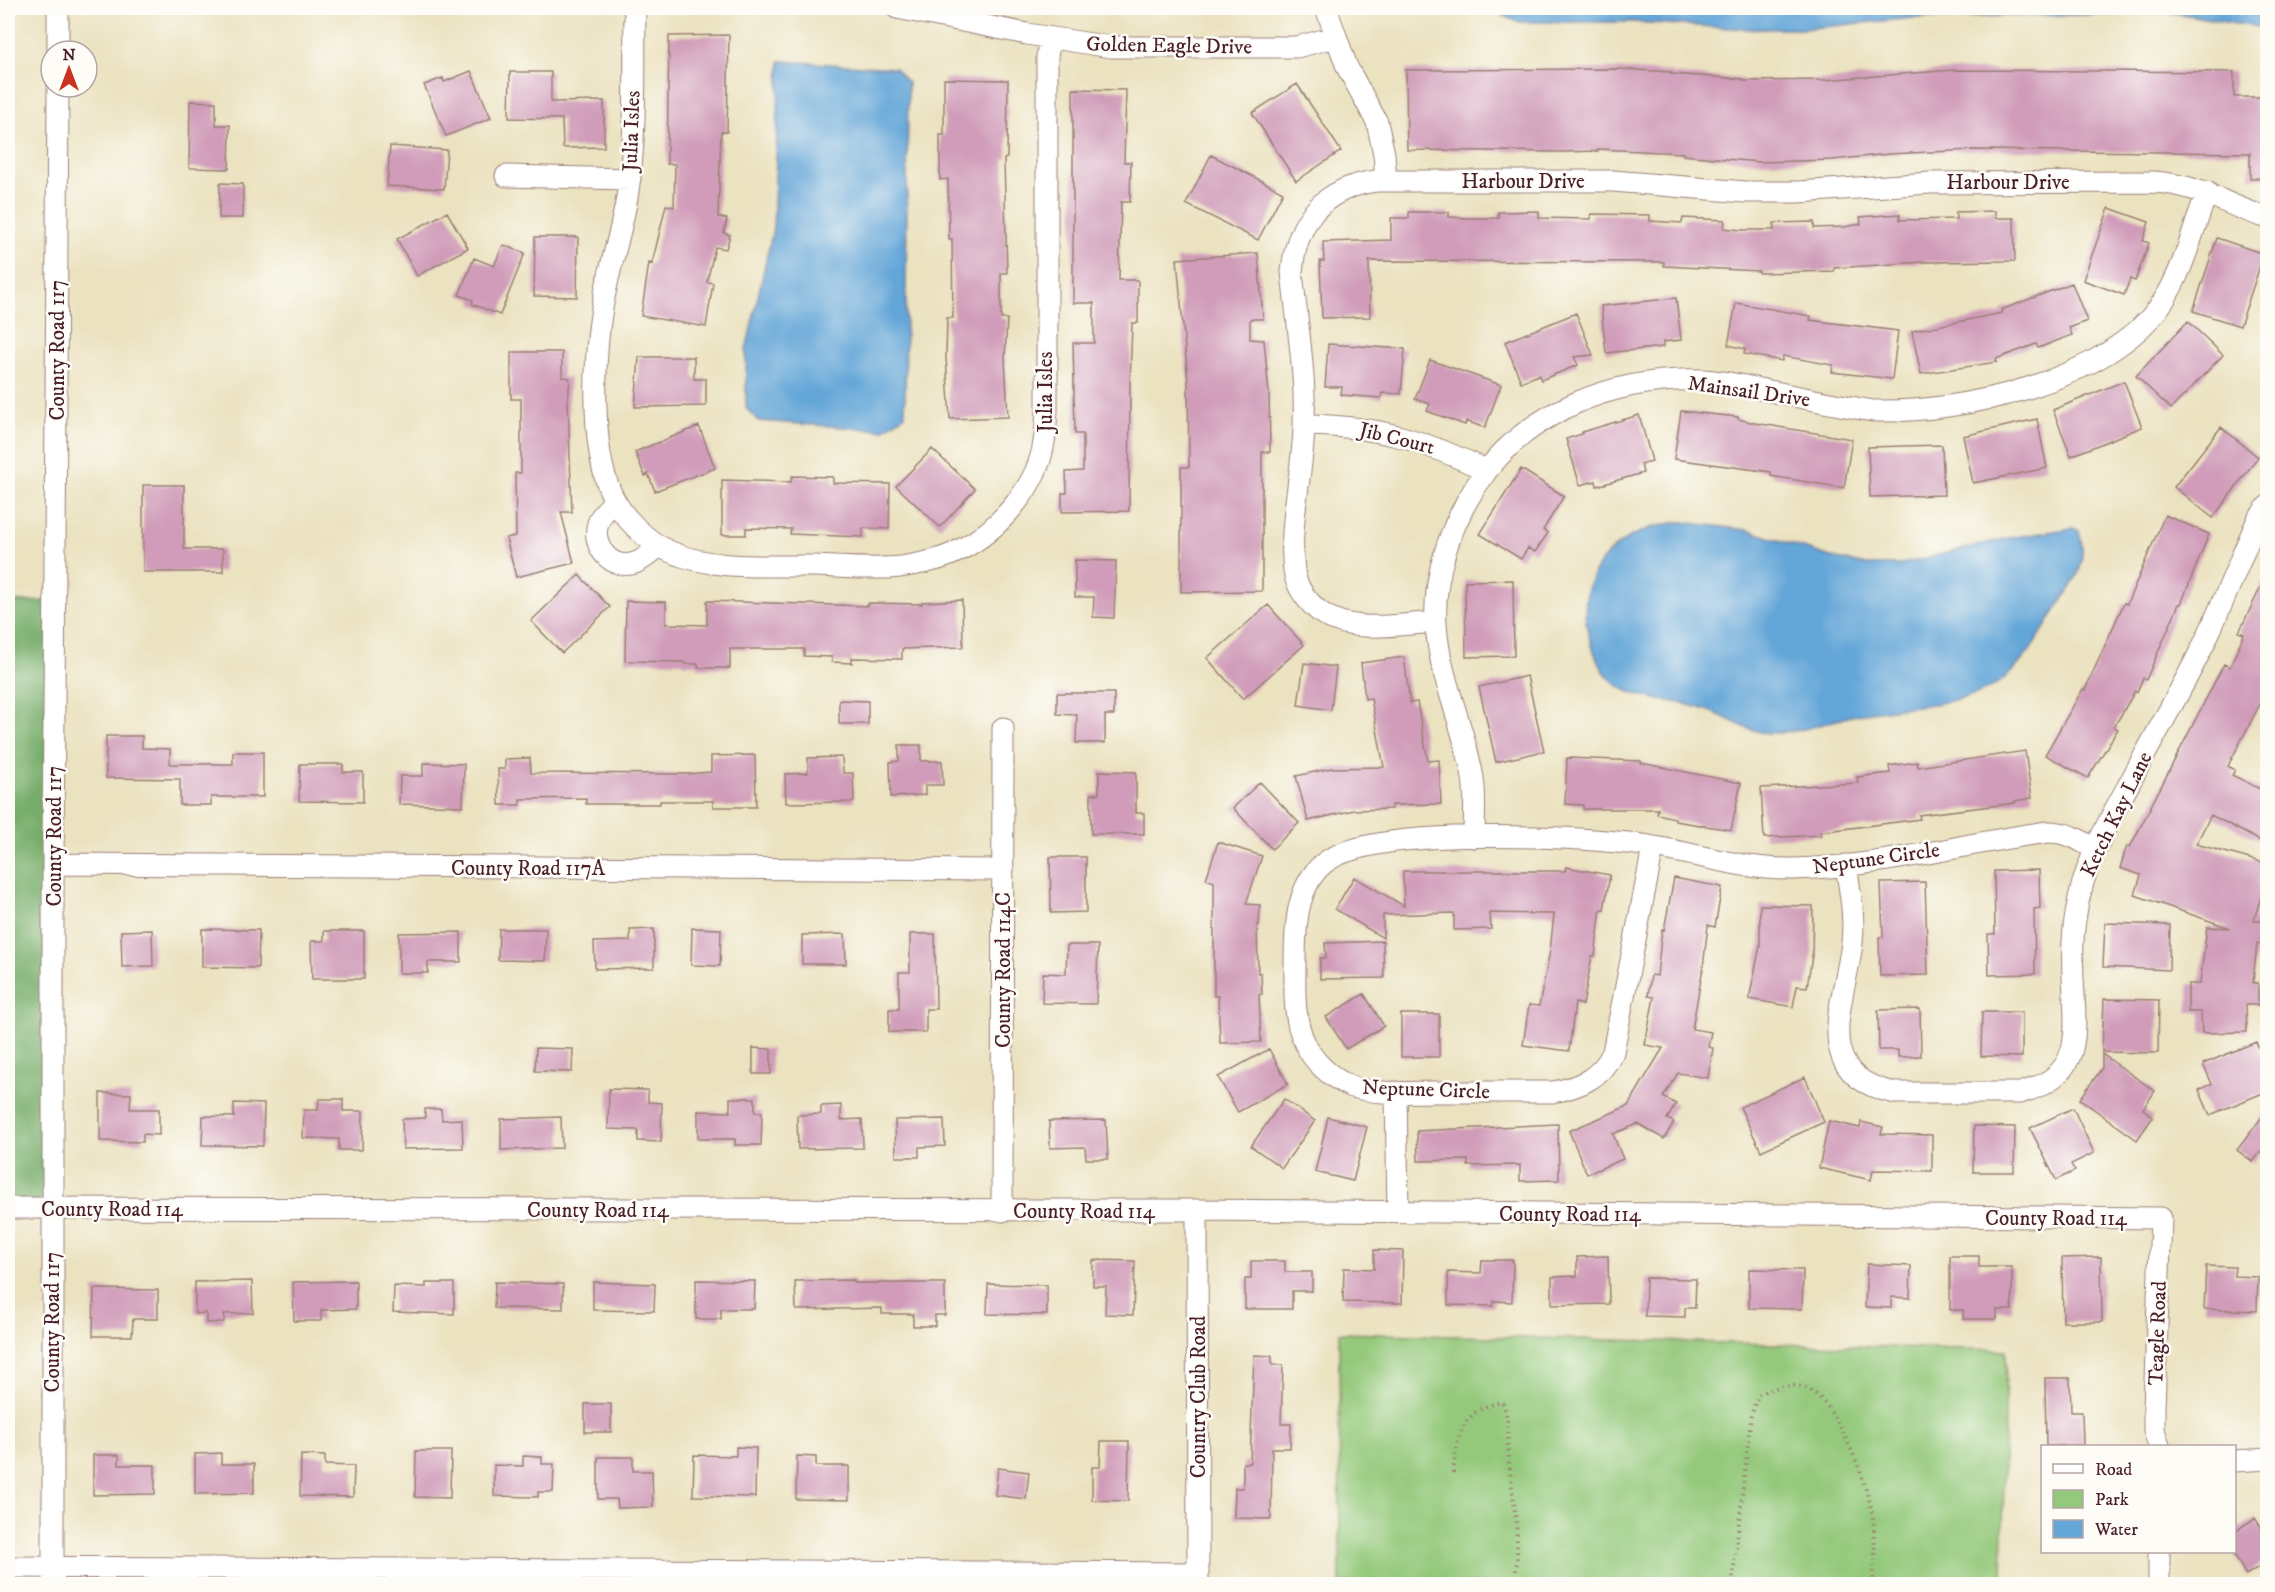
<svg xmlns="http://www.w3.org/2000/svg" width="2275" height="1592" font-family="'IM FELL DW Pica',serif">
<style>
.green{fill:#94c97b;stroke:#6f7453;stroke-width:1.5}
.forest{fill:#77ad6b;stroke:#60664b;stroke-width:1.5}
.water{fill:#64a6d8;stroke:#576282;stroke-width:1.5}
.building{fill:#d09cb9}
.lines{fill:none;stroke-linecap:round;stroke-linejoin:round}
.minor-casing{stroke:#9a8076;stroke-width:23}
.path{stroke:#9a8076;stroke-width:4;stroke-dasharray:1.5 4.5;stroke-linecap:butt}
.minor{stroke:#fff;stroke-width:21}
.labels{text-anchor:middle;stroke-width:5;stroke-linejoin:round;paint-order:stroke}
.street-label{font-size:21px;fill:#4a1f2b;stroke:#fdfcf7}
</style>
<rect width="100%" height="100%" fill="#fdfcf7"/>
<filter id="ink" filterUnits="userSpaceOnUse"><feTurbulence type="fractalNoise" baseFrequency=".0167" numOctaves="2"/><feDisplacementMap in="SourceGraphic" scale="12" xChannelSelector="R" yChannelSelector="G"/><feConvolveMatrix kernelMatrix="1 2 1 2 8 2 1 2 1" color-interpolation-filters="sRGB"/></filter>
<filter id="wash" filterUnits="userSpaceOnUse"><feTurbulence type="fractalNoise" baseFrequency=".008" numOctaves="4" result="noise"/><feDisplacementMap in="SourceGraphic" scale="24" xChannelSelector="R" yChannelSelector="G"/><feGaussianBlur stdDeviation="1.35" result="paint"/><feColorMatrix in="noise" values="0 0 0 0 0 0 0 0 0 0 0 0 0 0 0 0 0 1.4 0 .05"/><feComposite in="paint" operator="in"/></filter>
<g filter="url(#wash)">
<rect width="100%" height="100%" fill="#ebe2c0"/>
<!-- green -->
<path class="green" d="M1339,1333L2006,1350L2002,1584H1340Z"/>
<!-- forest -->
<path class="forest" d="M48,601L46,1213H8V602Z"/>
<!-- water -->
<path class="water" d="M1498,8H2267L2268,27C2235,27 2205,16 2173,13L1913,18L1802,29H1749L1632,22H1518L1503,16Z
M780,61L895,68L908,83L905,415L883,430L758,421L746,408V350L773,229Z
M1683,522L1747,530L1837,559L1867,565H1898L2008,538L2073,528L2079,531C2089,566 2075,581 2056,609C2040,636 2021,670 1993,686C1956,707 1906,705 1865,713C1833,719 1805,733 1772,733C1746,733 1727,716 1704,709C1647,691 1608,708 1589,636C1583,615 1584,595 1593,575C1610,541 1648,524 1683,522Z"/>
<g id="blocks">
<!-- building -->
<path class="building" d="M729,35L727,132H721L718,217L727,219L724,233L730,235L726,249L715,247L707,282L713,283L706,327L641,316L649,263L652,264L666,205L674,207L675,164H667L669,36Z
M1617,69L1671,72V74L1743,79V81L1823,80L1954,70L2234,72V97H2268V178H2250V153L1974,150L1889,154L1832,160L1759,162L1683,155V153L1598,149V151L1564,152L1407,150L1406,70Z
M471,71L491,118L446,136L424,85L443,78L444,82Z
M510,72H551V102L604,101V147L563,148L562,119L509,118Z
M944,79L1008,80L1007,158L1004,159L1007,273H1001V319H1007L1005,358L1008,417L950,419L946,357L947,318H953L952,239H949L948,179L940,180V135H944Z
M1297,84L1341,151L1296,181L1252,113Z
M1073,89L1126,90L1124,162H1131L1130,202H1121L1119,280H1138V323H1132L1130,383L1129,511L1062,512V493H1067L1066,472L1083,471V434H1075L1073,343H1094V303H1073Z
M190,101L216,102V125H230L229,169L189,168Z
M390,146L447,150L444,189L387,186Z
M1211,155L1283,192L1258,240L1186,204Z
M220,183L243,184V218H219Z
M2109,208L2149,222L2143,241L2149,243L2135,281L2130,279L2124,295L2083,280Z
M1539,211V218L1591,219V214L1650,215V221L1682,223L1683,218L1725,220L1724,228L1742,230H1774V223L1814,222V228L1844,227L1861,224L1860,217L1900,214V220L1956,219V212L1995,211V218H2014L2015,261L1924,262L1834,268V271L1759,273V271L1664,266V262L1369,261L1370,317L1322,318L1320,261H1324L1323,242L1391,240V218H1409V212H1449V217L1468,218H1499L1498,212Z
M447,212L468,248L417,276L397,239Z
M535,237H578L577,297L534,296Z
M2217,238L2264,254L2240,326L2193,311Z
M503,245L525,253L500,315L472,304L473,300L459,295L474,258L494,266Z
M1258,253L1263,319H1250V339L1264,340L1269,394L1270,452H1262V591L1181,592V467H1189L1188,382L1177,259Z
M2072,283L2087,321L2069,328L2072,335L2038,348L2036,344L1996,359L1997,362L1921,374L1912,331L2002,313L2001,310Z
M1676,298L1681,340L1663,342V347L1606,353L1601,306Z
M1736,303L1811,316L1810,320L1898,331L1892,379L1832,372L1833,365L1783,356L1782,361L1744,354L1745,349L1728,345Z
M1576,313L1593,355L1574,357L1578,365L1541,380L1539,375L1521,382L1505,342Z
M2188,321L2223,355L2171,409L2136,376Z
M1328,344L1405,349L1401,394L1382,393L1381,398L1341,395L1342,387H1325Z
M511,352H562V377L570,378L568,400L572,512H561L574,563L516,577L506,538L516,536L515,473H521V399H511Z
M639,357H694V379H706V406L635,407Z
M1430,360L1501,385L1485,428L1466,421L1465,425L1427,411L1430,404L1415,399Z
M2124,381L2142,427L2071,456L2053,410Z
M1681,411L1738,417V419L1755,423L1852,439L1844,488L1771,476V472L1674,459Z
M1639,415L1652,461L1641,464L1643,473L1597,486L1596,481L1580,485L1566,439L1582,434V432Z
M2037,419L2047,468L1973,483L1963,436Z
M699,426L715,468L655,491L648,474L645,476L635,452Z
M2221,427L2258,457L2213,518L2174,487Z
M1942,445L1944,495L1870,497L1868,447Z
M932,449L975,489L940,527L896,486Z
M1521,469L1564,496L1543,530L1548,533L1535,552L1528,548L1521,559L1480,534Z
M792,476L833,477V483L890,484L889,529L863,528V537L790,534L791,529L746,528V535H722V480L791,482Z
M143,485H184V549H223V572H143Z
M2165,515L2209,534L2181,604H2179L2146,680L2143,678L2137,692L2135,691L2114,727L2118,729L2088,778L2045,755L2083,689L2085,690L2124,603L2127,604Z
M1075,560L1116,561L1114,618L1093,617L1094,597H1075Z
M2268,572V708L2260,704L2228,766L2235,770L2232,775L2268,793V845L2211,815L2196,844L2268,864V888L2264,887L2254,920L2266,921L2263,944L2257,943L2253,983H2258V1005H2246L2247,1032L2202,1033L2201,1012H2188V984H2200L2207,927L2230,928L2135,895L2141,875L2120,868L2127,846L2130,847L2224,664L2230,667L2244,634L2239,632Z
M579,575L610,607L562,653L531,621Z
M1513,580L1514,656L1466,657L1465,581Z
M962,600L963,647L902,649V659L852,658V663L832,662V657L804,656V649H730V668H698V664H684V662L625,661L626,601L666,602V624L707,625V601L868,606V603L922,604V602Z
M1268,605L1304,645L1243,699L1207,658Z
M1404,657L1410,703L1417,702L1428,761L1439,760L1441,804L1392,805V809L1354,810L1308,821L1296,776L1332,768L1384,767L1371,698L1365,699L1361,663Z
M1304,663L1336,667L1331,710L1298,705Z
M1527,676L1544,751L1496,762L1479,687Z
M1057,693H1114V715H1105V743H1076L1077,715L1057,714Z
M839,700L868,701V724H839Z
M106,736H142V748L170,749V764H233V752H263V797H211V805H180V779L106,778Z
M899,745H921V761H942L943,785H925V795L891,797L890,762L899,761Z
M2025,751L2032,798L2015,801V803L1919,815L1920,819L1820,832L1821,835L1764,838L1761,788L1858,783L1857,777L1890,773L1889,766L1917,762L1918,767Z
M755,755L756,807H713V801H660V804H586V798L520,799V805H499L498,769H505V759L530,758L531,773L687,774L711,772V756Z
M842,757L843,773H853L854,802L786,803L785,774L808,773V758Z
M1567,758L1641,761V763L1741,783L1731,830L1675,821V818L1657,814L1658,809H1583V805L1565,804Z
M423,763L464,764L463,806L399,804L400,776H423Z
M300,764H343V772H363V802L299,801Z
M1099,771L1136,772V813H1144V834H1091V794H1099Z
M1260,782L1299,823L1272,849L1233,808Z
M1218,842L1262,856L1246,904L1260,905L1259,925H1257L1258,973H1261L1262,994L1259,995L1261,1042L1220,1043L1218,996H1214V882L1206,879Z
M1050,857H1086V912L1051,913Z
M1566,867L1610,875L1604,910L1601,909L1595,956H1592L1583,1005L1575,1003L1569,1051L1523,1045L1529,1005L1539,1006L1550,951L1554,914L1490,913L1491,929L1454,930V913L1383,915V938L1335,909L1354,877L1404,906L1403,871H1565Z
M2039,870L2040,908L2034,909L2035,974L1989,975L1988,934H1995L1994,871Z
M1674,878L1722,887L1715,927L1708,925L1703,968L1692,1029L1711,1032L1708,1047L1713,1048L1708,1078L1678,1073L1663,1097L1676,1104L1667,1119L1674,1122L1664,1139L1638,1124L1613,1134L1623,1159L1587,1174L1569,1131L1628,1106L1663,1048L1645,1045L1654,997L1648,996L1651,975L1657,976L1662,929L1664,930Z
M1925,882L1928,975L1880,976L1879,937H1883L1881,883Z
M1760,905L1813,906L1812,956L1807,987L1797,986L1793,1007L1749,999L1760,946Z
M2105,923L2170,925L2169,970L2103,967Z
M692,928L721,929L720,966L691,965Z
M202,929L259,930L258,968L202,967Z
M499,929H546L545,961L498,960Z
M654,929V968L595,969L594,942L630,941V930Z
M152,930L153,966L122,967L121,931Z
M324,931H364V979H312L311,941H324Z
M461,932V962H428V973H399V933Z
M845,934L846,964H802V935Z
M910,934H935L936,1009H926V1032H889V1009H899V972H910Z
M1383,941L1384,978L1320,979V958H1326L1325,943Z
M1067,945H1098L1096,1004L1042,1003L1043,973L1066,974Z
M1364,994L1384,1026L1346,1049L1326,1017Z
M2104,999L2159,1000L2158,1053L2102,1052Z
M1920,1009L1921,1056L1898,1057V1050H1879L1878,1010Z
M1982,1012H2022V1057L1981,1056Z
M1401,1014H1439V1057H1401Z
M2256,1042L2268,1070V1091L2210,1115L2199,1090L2212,1084L2203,1064Z
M536,1048L573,1049L572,1072L535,1071Z
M753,1048L771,1049V1074H753Z
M1269,1049L1288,1084L1238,1112L1218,1077Z
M2102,1054L2155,1091L2143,1109L2153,1117L2137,1140L2080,1099L2102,1068Z
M1805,1077L1824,1122L1761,1151L1740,1107Z
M609,1089L648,1090V1102L662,1103L661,1142L638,1141V1130L608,1129Z
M100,1093L131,1094L130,1109H159V1135L143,1134V1142L100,1141Z
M730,1098H755V1112H762L761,1145H735V1139H698V1111L730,1112Z
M319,1099H343V1111H363L362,1150H339V1139L303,1138L304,1110H318Z
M1284,1099L1315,1121L1282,1168L1251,1146Z
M234,1103L264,1104L263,1146L202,1145L203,1116L234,1117Z
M841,1105V1120L862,1119L863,1148L798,1149L797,1115L821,1114V1106Z
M2073,1108L2094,1153L2071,1164L2075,1171L2056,1180L2030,1128Z
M425,1109H441L442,1120L462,1119L463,1148L403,1149L402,1119L425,1118Z
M2268,1109V1158L2260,1152L2253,1162L2237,1150Z
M561,1117L562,1148L501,1150V1119Z
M1328,1117L1367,1127L1353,1181L1315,1172Z
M944,1119L945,1146L919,1147V1157H896L895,1120Z
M1106,1120L1108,1159H1086L1085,1147L1050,1148L1049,1121Z
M1829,1121L1860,1128L1861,1122L1883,1127L1881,1134L1932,1135V1171L1873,1170L1871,1180L1819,1168Z
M1558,1124L1559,1180L1520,1181V1165L1468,1166V1160L1418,1161L1417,1131Z
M1974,1126L2015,1127L2014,1172H1973Z
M1374,1250L1403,1251L1402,1303L1343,1302L1344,1268L1374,1269Z
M1608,1256L1609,1304L1552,1305V1277L1577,1276V1257Z
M1950,1256H1979V1267H2012V1310H1997V1319H1963V1310H1950Z
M2101,1257L2102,1322H2063L2062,1258Z
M1093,1260L1135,1261L1133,1315L1105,1314L1106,1286H1093Z
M1482,1260H1513L1512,1302L1494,1301L1493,1306L1448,1305V1272L1481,1273Z
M1251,1261H1285V1272H1312V1291H1292V1309H1245V1279H1251Z
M1867,1264L1911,1266L1910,1298L1891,1297V1308L1865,1307Z
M2206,1266L2235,1267L2234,1276L2258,1277L2257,1311L2204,1309Z
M1749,1269L1803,1270L1802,1309L1749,1308Z
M1646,1278L1696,1279L1695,1308H1685V1317L1645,1316Z
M696,1280L755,1281L754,1309H721V1319H696Z
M854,1280V1283H945V1315H935V1326H913V1314H882V1308L796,1310L795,1281Z
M252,1281L253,1313L224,1314V1322L206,1323V1313L195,1314V1282Z
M356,1281V1309L321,1310V1321H294L293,1282Z
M495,1282L563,1284V1309L494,1308Z
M593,1282L655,1284L654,1311L593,1310Z
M426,1283H454V1314L393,1312L394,1286L426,1287Z
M988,1284L1047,1285V1315L987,1314Z
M94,1289L158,1290V1319H133L132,1336H93Z
M1254,1355L1272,1356V1365H1283L1281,1424H1291L1290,1448H1272L1271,1519L1234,1518L1235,1488H1243V1463H1250Z
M2045,1378H2070L2071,1412H2082L2083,1445L2046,1446Z
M585,1404H611V1432H585Z
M1101,1441H1129L1128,1501L1092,1500V1467H1100Z
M736,1447L756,1448L755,1497L693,1496L694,1455L736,1456Z
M416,1451H451L450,1498L415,1497Z
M221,1453V1464H254V1493L195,1494V1454Z
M93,1455H119V1465H155V1494L93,1495Z
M301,1455L325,1456V1465L354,1466L353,1497L300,1496Z
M523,1456L542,1457V1464H554L553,1492H538V1497L494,1496V1465L523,1466Z
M797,1456L816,1457V1466H849V1500L796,1499Z
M598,1457H633V1471H652L653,1507L618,1508L617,1499H598Z
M998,1468L1029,1472L1026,1499L995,1495Z
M2255,1518L2268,1538V1561L2246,1575L2235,1556V1531Z"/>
</g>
</g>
<g filter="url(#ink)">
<use href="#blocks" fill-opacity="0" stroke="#9a8076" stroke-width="1.5"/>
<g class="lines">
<defs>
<path id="minor" d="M635,8C634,68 637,130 628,191C623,226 612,258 605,293C594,343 589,448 612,495C623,518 647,542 671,552C716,571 768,565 816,566C843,567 873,570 900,567C919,564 943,560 960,550C999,530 1038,486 1044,442C1046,432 1046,421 1047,410V57L1050,38
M897,8L1027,34L1111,47H1297L1335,37
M1326,8L1347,67L1377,122L1384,154L1386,181
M58,51V8
M506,176L630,179
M1304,425C1380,426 1419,439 1486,470
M615,501C608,508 601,514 598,523C591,546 611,571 635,563C644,560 652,552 659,546
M1436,622C1400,624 1351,635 1320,612C1308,602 1296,587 1294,571C1288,523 1303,474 1304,426C1306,375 1297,323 1292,272C1296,220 1324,188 1376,181H1613L1745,192H1799L1930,183L2155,182C2204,186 2224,205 2268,218
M1474,837C1474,817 1476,797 1473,778C1464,725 1439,677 1436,624C1433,576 1450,526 1476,486C1525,410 1615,377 1703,380C1725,381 1748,387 1770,391C1804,398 1838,405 1873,411C1962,413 2104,382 2160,306C2183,274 2193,229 2207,192
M1653,848L1613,1052C1601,1078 1580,1087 1553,1092C1513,1092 1473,1092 1433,1092C1407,1092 1375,1095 1350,1086C1331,1078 1312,1061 1304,1041C1293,1017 1295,990 1295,965C1295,931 1295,888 1323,864C1367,825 1566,837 1628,843C1684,849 1736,870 1793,869C1879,868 1964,843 2048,832C2067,832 2079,839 2094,849
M53,864L1003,870
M1846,865C1850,892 1855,916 1852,943C1845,1003 1807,1075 1895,1093H2020C2076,1077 2077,1047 2074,995C2072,968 2071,941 2076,914C2083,866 2106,826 2129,784C2153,739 2179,694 2202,648C2222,606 2239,562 2258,519L2268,506
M1396,1092L1398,1212
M8,1208L1197,1210L2161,1218L2154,1409V1430L2159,1446
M1197,1210L1198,1584
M1002,1211L1003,728
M2234,1461L2268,1459
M8,1567L1198,1573
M53,1584V864L58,87
M2159,1584V1552"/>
</defs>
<!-- minor casing -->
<use href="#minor" class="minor-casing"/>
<!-- path -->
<path class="path" d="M1453,1473C1458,1435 1459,1411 1502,1402C1511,1420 1506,1440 1509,1461C1513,1501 1522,1544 1514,1584
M1732,1584L1751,1416L1758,1395C1772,1388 1790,1382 1806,1388C1837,1400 1870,1489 1873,1520C1876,1541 1874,1563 1873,1584"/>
<!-- minor -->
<use href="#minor" class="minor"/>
</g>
</g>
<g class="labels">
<!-- street labels -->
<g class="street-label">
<text transform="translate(1169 45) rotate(1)" y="7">Golden Eagle Drive</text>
<text transform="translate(631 131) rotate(-88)" y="7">Julia Isles</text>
<text x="1523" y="188">Harbour Drive</text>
<text x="2008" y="189">Harbour Drive</text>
<text transform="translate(57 350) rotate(-90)" y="7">County Road 117</text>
<text transform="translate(1749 391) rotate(8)" y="7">Mainsail Drive</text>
<text transform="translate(1045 392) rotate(-90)" y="7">Julia Isles</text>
<text transform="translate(1397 438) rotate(14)" y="7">Jib Court</text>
<text transform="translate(2116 814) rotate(-64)" y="7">Ketch Kay Lane</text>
<text transform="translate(54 836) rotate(-90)" y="7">County Road 117</text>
<text transform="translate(1876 858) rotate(-8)" y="7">Neptune Circle</text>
<text x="528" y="875">County Road 117A</text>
<text transform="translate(1003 970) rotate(-90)" y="7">County Road 114C</text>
<text transform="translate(1426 1089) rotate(2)" y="7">Neptune Circle</text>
<text x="112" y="1216">County Road 114</text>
<text x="598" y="1217">County Road 114</text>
<text x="1084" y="1218">County Road 114</text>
<text x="1570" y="1221">County Road 114</text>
<text x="2056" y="1225">County Road 114</text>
<text transform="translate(52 1322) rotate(-90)" y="7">County Road 117</text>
<text transform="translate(2157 1333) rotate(-88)" y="7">Teagle Road</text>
<text transform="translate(1198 1397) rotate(-90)" y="7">Country Club Road</text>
</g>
</g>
<!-- margin -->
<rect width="2275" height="1592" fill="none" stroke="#fdfcf7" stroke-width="30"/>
<!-- legend -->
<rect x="2041" y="1445" width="195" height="108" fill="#fdfcf7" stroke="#b5a4a5" stroke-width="1.5"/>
<rect x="2053" y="1464" width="30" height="9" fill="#ffffff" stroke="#b5a4a5" stroke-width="1.5"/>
<text x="2095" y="1475" font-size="18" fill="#4a1f2b">Road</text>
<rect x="2053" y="1490" width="30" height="18" fill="#94c97b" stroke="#b5a4a5" stroke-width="1.5"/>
<text x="2095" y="1505" font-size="18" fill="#4a1f2b">Park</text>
<rect x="2053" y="1520" width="30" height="18" fill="#64a6d8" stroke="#b5a4a5" stroke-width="1.5"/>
<text x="2095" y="1535" font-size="18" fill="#4a1f2b">Water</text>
<!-- north arrow -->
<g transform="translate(69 69)"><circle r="28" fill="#fdfcf7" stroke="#b5a4a5" stroke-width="1.5"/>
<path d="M0-4.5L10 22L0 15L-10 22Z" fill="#c8321e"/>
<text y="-9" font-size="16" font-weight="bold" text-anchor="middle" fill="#4a1f2b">N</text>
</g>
</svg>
